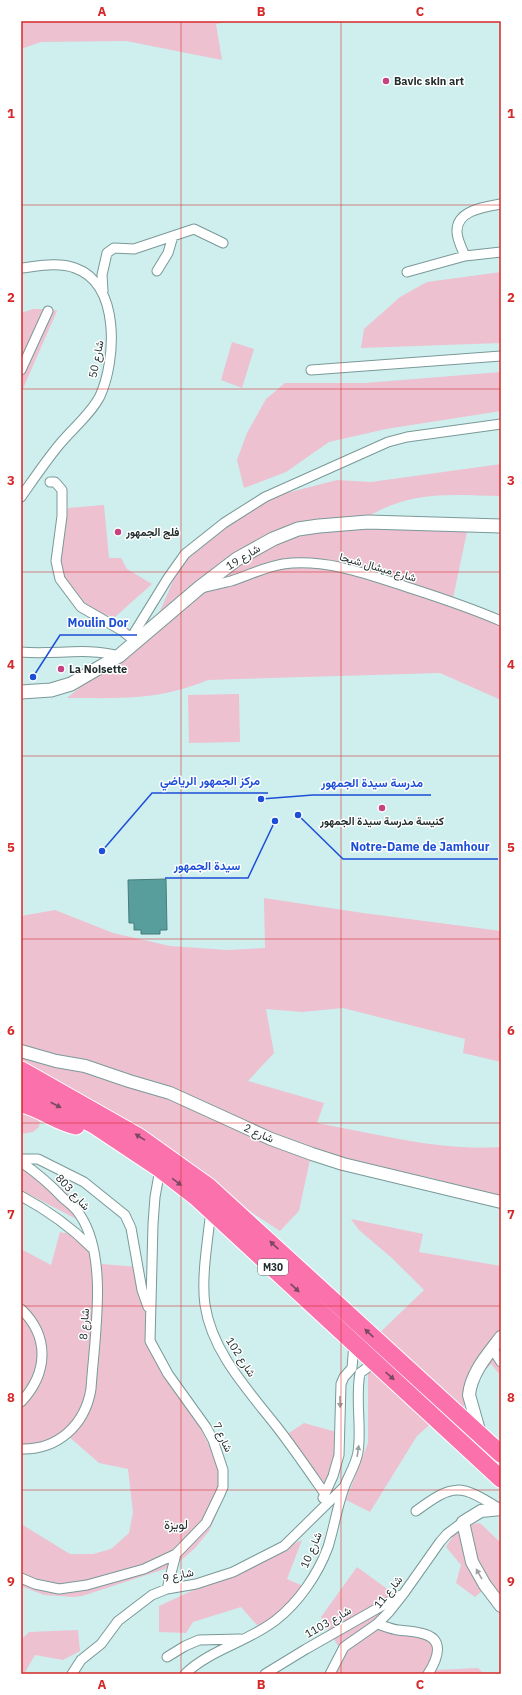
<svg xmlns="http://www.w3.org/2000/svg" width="522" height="1695" font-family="'IBM Plex Sans',Vazirmatn,sans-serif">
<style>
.green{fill:#edc1d0}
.water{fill:#579e9c;stroke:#477c7b}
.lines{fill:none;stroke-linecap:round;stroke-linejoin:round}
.minor-casing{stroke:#7a9998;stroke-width:11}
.tertiary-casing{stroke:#7a9998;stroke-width:14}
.secondary-casing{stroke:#7a9998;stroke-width:15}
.motorway-casing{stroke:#fff;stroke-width:19}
.minor{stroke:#fff;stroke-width:9}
.tertiary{stroke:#fff;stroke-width:12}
.secondary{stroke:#fff;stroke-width:13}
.motorway{stroke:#fa71ac;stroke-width:17}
.oneway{fill:#784960}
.oneway2{fill:#9ba1a0}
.grid{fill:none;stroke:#d62828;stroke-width:1;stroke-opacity:0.55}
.poi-dot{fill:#c84180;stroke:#fff;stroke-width:1.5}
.labels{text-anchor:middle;stroke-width:3;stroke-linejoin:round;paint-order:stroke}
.shield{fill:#fff;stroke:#646d6c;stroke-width:1}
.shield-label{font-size:10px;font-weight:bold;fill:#212e2d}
.poi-label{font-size:11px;font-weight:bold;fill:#212e2d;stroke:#fff;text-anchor:start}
.street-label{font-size:11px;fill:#212e2d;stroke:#fff}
.quarter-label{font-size:13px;fill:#212e2d;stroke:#fff}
.leader{fill:none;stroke:#1d4ed8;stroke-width:1.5}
.callout-dot{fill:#1d4ed8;stroke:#fff;stroke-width:1.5}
.callout-label{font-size:12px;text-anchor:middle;font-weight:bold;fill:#1d4ed8;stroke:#fff;stroke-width:3;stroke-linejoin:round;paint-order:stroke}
.neatline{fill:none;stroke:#d62828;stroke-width:1.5}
.grid-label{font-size:13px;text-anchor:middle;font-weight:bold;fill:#d62828}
</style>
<rect width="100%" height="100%" fill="#ceefee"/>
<!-- green -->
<path class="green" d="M21,21H230L216,24L222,60L126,41L41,42L21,49Z
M501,272V343L361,348L364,329L400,297L427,282Z
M33,309H51L57,311L21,393V313Z
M232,342L254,349L242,388L221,380Z
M501,372V411L386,429L329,442L286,472L244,488L237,460L247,433L266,399L285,383H365Z
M501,464V496C452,495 413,490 369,516L468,527L453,598L501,617V700L440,673L208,680C156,701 121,698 67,698L104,668L153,622L160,611L177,572L203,539L275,496L337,480L371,482Z
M104,505L109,558H121L127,569L152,584L115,617C98,614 87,608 77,595C73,590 68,585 65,580C53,560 65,529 68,508Z
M239,694L240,742L189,743L188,695Z
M264,898L363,913L501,931V1062L463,1053L465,1039L343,1008L302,1012L266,1009L274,1053L248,1081L324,1103L317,1123C377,1134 439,1151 501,1147V1198L432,1178L311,1155L299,1211L280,1231L135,1136L21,1072V916L55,910L113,933L170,946L227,950L265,948Z
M21,1103L40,1117L39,1127L33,1132L21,1134Z
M21,1156L75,1199L84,1223L21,1190Z
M351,1219L423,1234L419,1252L501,1266V1376L491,1364C478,1376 468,1392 463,1409L444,1412L417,1436L370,1512L346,1500L368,1443V1344L424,1290L393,1259L359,1230Z
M60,1232L86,1237L101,1264L140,1267L154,1336L223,1473L221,1502L218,1511L209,1531L195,1548L178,1563L168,1568L82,1596L73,1597L44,1595L21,1586V1524L70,1554H93L111,1549L129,1533L133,1512L128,1469L99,1463L67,1435L21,1451V1249L51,1265Z
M304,1423L340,1433L335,1458L323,1491L286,1435Z
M480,1523L501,1543V1607L484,1589L475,1597L456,1583L461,1565L446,1547C457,1530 460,1525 480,1523Z
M302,1540L287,1579L303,1586L296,1600L265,1624L257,1625L241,1607L193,1622L186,1633L159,1632V1606Z
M357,1567L397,1596L378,1608L386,1628L437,1641L436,1670L478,1668L484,1674H335L344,1656L321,1617Z
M78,1630L80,1651L63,1660L35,1655L24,1674L21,1672V1640L29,1632Z"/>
<!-- water -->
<path class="water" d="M166,879L167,930H160V934H141V930H134V923H129L128,880Z"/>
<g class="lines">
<defs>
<path id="minor" d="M465,256C462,249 457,239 457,232C456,210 485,207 501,204
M21,268C39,266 58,262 75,268C121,284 116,361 100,396C91,414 72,429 59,445C45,462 33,480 21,497
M157,271L168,253L173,236
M407,272L465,256L501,252
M103,291L102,275L107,253L114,248L134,249L194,229L223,243
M21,370L48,311
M311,370L501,356
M50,482H55L62,490V516L56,561L60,579L81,607L121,630L135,641
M202,588C212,585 222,583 231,581C249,575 265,567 283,564C326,558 370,575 410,588C441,598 471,608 501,621
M131,638L168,578L185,554L224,523L265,497L388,442L407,437L501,424
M21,652C54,655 87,647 119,656
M21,1159H38L84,1182L125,1215L131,1228L142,1290L148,1307
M21,1162C37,1173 50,1184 63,1198C69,1203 76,1208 80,1215C109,1258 94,1339 91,1389C85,1425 58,1450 21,1449
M21,1196C47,1210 71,1227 92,1248
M211,1210C208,1239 201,1277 205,1305C212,1352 248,1390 277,1427C294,1449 309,1471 325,1494
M21,1309C50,1337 48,1373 21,1402
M492,1348L501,1362
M323,1498L333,1476L339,1455L341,1384L344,1377L352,1368L354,1343
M416,1511C454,1483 460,1484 500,1509
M21,1578L35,1584L59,1589L87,1585L144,1569L176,1554L206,1523L220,1494L223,1487V1470L213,1440L206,1427L168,1374L150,1341L153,1224L155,1197L160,1169
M167,1589L176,1554
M377,1624C384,1626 391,1629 398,1630C405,1631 413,1631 420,1633C446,1638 438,1658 428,1674
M167,1657L185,1646L199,1640L240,1639
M72,1674L81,1660L101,1644L118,1621L152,1595L167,1589L196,1584L233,1572L284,1546L344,1487
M185,1674C211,1649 248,1642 276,1620C299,1602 318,1574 328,1547C334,1528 337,1507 344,1488C348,1476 356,1465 358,1452C362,1426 355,1400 360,1373L375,1362
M265,1674L306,1649L401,1595
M330,1674L344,1647L377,1624L389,1612L404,1593L440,1542L447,1534L463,1522"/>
<path id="tertiary" d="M21,1051L56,1061L85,1066L129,1081L170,1093L271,1139L312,1154L343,1164L501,1202
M480,1434L469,1395C471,1373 488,1354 501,1337
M501,1509L481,1511L463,1522L472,1562L485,1585L501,1606"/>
<path id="secondary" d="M21,692L51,690L71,684L119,656L199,588L237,559L273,539L298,529L319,526L368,522L501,526"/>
<path id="motorway" d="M21,1070L139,1137L209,1187L501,1454
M21,1087L94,1125L160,1169L196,1197L501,1479
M21,1104C41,1108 56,1122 76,1126"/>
</defs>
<!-- minor casing -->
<use href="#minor" class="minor-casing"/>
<!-- tertiary casing -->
<use href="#tertiary" class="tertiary-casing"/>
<!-- secondary casing -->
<use href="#secondary" class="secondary-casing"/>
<!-- motorway casing -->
<use href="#motorway" class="motorway-casing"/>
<!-- minor -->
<use href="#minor" class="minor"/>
<!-- tertiary -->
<use href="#tertiary" class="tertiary"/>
<!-- secondary -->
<use href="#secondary" class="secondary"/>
<!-- motorway -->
<use href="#motorway" class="motorway"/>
</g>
<!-- one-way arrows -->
<defs><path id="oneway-solid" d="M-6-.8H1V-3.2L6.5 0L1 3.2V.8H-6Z"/></defs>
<g class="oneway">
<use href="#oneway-solid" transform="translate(56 1105) rotate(28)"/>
<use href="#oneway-solid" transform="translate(140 1137) rotate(-148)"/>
<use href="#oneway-solid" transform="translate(177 1182) rotate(37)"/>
<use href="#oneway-solid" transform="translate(274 1245) rotate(-137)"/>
<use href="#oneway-solid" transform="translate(295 1288) rotate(43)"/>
<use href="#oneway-solid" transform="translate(369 1333) rotate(-137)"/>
<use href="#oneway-solid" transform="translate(390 1376) rotate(42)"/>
</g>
<g class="oneway2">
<use href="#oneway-solid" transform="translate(340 1402) rotate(89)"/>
<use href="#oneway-solid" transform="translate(358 1451) rotate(-82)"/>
<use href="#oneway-solid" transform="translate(479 1574) rotate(-120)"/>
</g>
<!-- grid -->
<path class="grid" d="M181,21V1674M341,21V1674M21,205H501M21,389H501M21,572H501M21,756H501M21,939H501M21,1123H501M21,1306H501M21,1490H501"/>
<!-- markers -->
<g class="poi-dot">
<circle cx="386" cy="81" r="4"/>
<circle cx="118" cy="532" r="4"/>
<circle cx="61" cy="669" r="4"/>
<circle cx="382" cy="808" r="4"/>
</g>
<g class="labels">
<!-- shield labels -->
<rect class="shield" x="258" y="1259" width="30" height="16" rx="3"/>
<g class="shield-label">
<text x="273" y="1271">M30</text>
</g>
<!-- poi labels -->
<g class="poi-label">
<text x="394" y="85">Bavic skin art</text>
<text x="126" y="536">فلج الجمهور</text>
<text x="69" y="673">La Noisette</text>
<text x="382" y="825" text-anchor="middle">كنيسة مدرسة سيدة الجمهور</text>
</g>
<!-- street labels -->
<g class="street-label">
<text transform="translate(96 359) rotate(-79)" y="4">شارع 50</text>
<text transform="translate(243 557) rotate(-32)" y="4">شارع 19</text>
<text transform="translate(378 567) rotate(16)" y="4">شارع ميشال شيحا</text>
<text transform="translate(259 1133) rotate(23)" y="4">شارع 2</text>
<text transform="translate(73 1192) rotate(47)" y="4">شارع 803</text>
<text transform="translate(84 1324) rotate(-86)" y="4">شارع 8</text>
<text transform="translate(241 1357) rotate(57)" y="4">شارع 102</text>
<text transform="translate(223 1437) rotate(65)" y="4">شارع 7</text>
<text transform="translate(311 1550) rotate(-67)" y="4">شارع 10</text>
<text transform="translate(178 1575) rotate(-12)" y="4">شارع 9</text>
<text transform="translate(388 1592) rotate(-51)" y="4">شارع 11</text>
<text transform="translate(328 1622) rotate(-30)" y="4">شارع 1103</text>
</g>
<!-- quarter labels -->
<g class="quarter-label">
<text x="176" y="1529">لويزة</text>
</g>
</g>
<!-- callouts -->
<path class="leader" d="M33 677L60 635H137M102 851L152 793H268M261 799L313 795H431M298 815L343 859H498M275 821L248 878H165"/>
<g class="callout-dot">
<circle cx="33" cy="677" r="4"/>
<circle cx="102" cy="851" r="4"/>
<circle cx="261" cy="799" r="4"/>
<circle cx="298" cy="815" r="4"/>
<circle cx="275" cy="821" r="4"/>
</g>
<g class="callout-label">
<text x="98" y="627">Moulin Dor</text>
<text x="210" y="785">مركز الجمهور الرياضي</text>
<text x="372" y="787">مدرسة سيدة الجمهور</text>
<text x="420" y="851">Notre-Dame de Jamhour</text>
<text x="207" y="870">سيدة الجمهور</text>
</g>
<!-- border -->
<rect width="522" height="1695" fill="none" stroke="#ffffff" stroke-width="44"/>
<rect x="22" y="22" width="478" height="1651" class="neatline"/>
<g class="grid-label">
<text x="102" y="16">A</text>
<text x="261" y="16">B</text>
<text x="420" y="16">C</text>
<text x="11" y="118">1</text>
<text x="511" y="118">1</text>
<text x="11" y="302">2</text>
<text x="511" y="302">2</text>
<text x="11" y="485">3</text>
<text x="511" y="485">3</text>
<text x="11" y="669">4</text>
<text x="511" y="669">4</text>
<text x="11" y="852">5</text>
<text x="511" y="852">5</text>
<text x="11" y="1035">6</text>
<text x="511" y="1035">6</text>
<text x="11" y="1219">7</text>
<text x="511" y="1219">7</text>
<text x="11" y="1402">8</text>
<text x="511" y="1402">8</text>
<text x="11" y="1586">9</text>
<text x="511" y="1586">9</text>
<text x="102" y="1689">A</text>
<text x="261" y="1689">B</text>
<text x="420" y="1689">C</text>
</g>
</svg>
